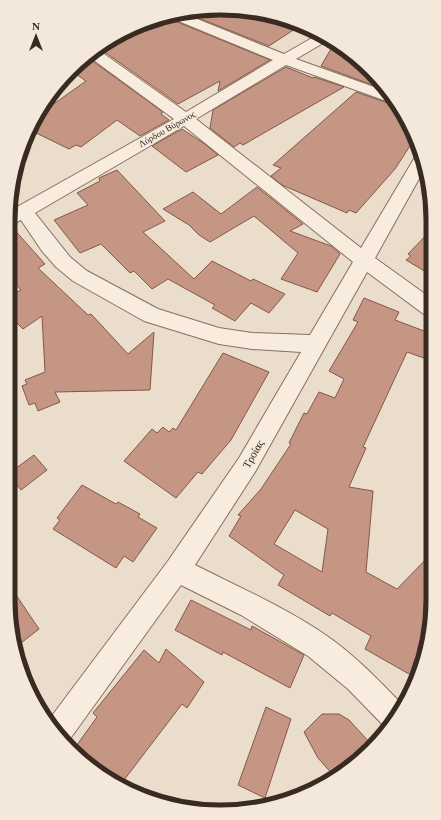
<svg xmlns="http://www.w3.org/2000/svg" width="441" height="820" font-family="Georgia,serif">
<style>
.building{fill:#c69685;stroke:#845748;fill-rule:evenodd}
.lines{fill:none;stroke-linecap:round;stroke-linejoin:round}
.minor-casing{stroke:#876f61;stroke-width:2}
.minor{fill:#f7ecde;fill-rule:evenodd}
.labels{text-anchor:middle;stroke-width:3;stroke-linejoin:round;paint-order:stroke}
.far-street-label{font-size:9px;fill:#392a22;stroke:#f3e8da}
.street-label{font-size:11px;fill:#392a22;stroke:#f3e8da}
.rim{fill:none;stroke:#392a22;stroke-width:5}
</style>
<rect width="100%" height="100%" fill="#ebddcb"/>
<!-- building -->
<path class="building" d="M248,10L298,27L269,46L188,14Z
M167,15L170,19L270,60L218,91L220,81L178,104L99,48Z
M335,42L361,61L386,90L321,66Z
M87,57L163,112L161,114L169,120L140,136L117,120L81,147L76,145L69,149L30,130L36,114L44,106L48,108L86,81L73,72Z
M286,67L313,78L314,77L344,87L243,145L240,143L234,147L210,128L213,110Z
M356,92L388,103H398L415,138L395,169L356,213L349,210L347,213L282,185L271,176L281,168L273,165Z
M182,129L206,145L218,155L186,172L152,146Z
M117,170L165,221L143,232L194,279L212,261L251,281L253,279L285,294L269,313L251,303L235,321L212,308L215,305L168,279L152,289L134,271L130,273L101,244L80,253L54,220L88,205L77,193L100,181L99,178Z
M257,187L303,224L290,231L331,246L340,254L317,292L281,279L298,253L254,216L210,242L199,235L189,225L163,209L193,192L221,214Z
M11,226L45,264L38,268L88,315L91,314L128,354L154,332L150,390L55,392L60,402L38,411L35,403L29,405L22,386L27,384L25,380L45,372L42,316L23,329L8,314V297L21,290L8,275V227Z
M431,230V275L406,260L411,256L408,254Z
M364,298L399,312L395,320L432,334V361L407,352L363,447L366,448L349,487L373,491L366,572L397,589L432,553L433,613L426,655L416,678L365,649L371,636L332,613L330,616L278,585L284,575L229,536L241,516L238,515L261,489L291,444L289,443L304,413L307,414L319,392L335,398L344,379L329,371L358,322L353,320ZM295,510L328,529L322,572L274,544Z
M223,353L269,372L231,440L202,474L198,472L176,498L124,461L152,429L157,433L163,427L169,432L173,428L176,430Z
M34,455L47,470L21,490L8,474Z
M82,485L116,504L118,502L140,514L138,517L157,528L133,562L124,556L116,568L53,529L60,520L57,518Z
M8,583L39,629L16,647L8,600Z
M191,600L251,630L252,626L304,655L290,688L223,652L222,655L175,630Z
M166,649L204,682L187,708L182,704L121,784L103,776L74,749L97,717L93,713L144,650L159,663Z
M266,707L291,719L265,798L238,785Z
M322,714H339L349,720L372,745L361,759L334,776L318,758L304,732Z"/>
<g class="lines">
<defs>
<path id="minor" d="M185,14L284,54L319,34L330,39L296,59L388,92L397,102H389L286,65L196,119L361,248L415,157L417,153L422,152L425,168L375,258L432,299V318L425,315L367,272L255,472L195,565C239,587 286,608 327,636C356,656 380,682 404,706L386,728L348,689L308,656L241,615L181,585L67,743L52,729L48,721L168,561L239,458L301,352L252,349L219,344L144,321L73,281L56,267L42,251L21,220L8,226V212L174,119L88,56L97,49L186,112L273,60L171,18L169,15ZM184,126L353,262L310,335L252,333L219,328L158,309L87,271L70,257L35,213Z"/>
</defs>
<!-- minor casing -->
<use href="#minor" class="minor-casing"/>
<!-- minor -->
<use href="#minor" class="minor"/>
</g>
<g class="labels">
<!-- far-street labels -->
<g class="far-street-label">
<text transform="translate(167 129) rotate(-30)" y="3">Λόρδου Βύρωνος</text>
</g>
<!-- street labels -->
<g class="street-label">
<text transform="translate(253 454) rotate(-60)" y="4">Τροίας</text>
</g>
</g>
<!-- crop -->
<path d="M0 0H441V820H0ZM220 15H221A205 205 0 0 1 426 220V600A205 205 0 0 1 221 805H220A205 205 0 0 1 15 600V220A205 205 0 0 1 220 15Z" fill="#f3e8da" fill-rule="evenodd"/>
<path class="rim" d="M220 15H221A205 205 0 0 1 426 220V600A205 205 0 0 1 221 805H220A205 205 0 0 1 15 600V220A205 205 0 0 1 220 15Z"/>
<!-- north arrow -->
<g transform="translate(36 36)" stroke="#f3e8da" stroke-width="3" paint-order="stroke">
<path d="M0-3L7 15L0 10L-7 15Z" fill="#392a22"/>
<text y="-6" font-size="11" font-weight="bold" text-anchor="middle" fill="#392a22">N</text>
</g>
</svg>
